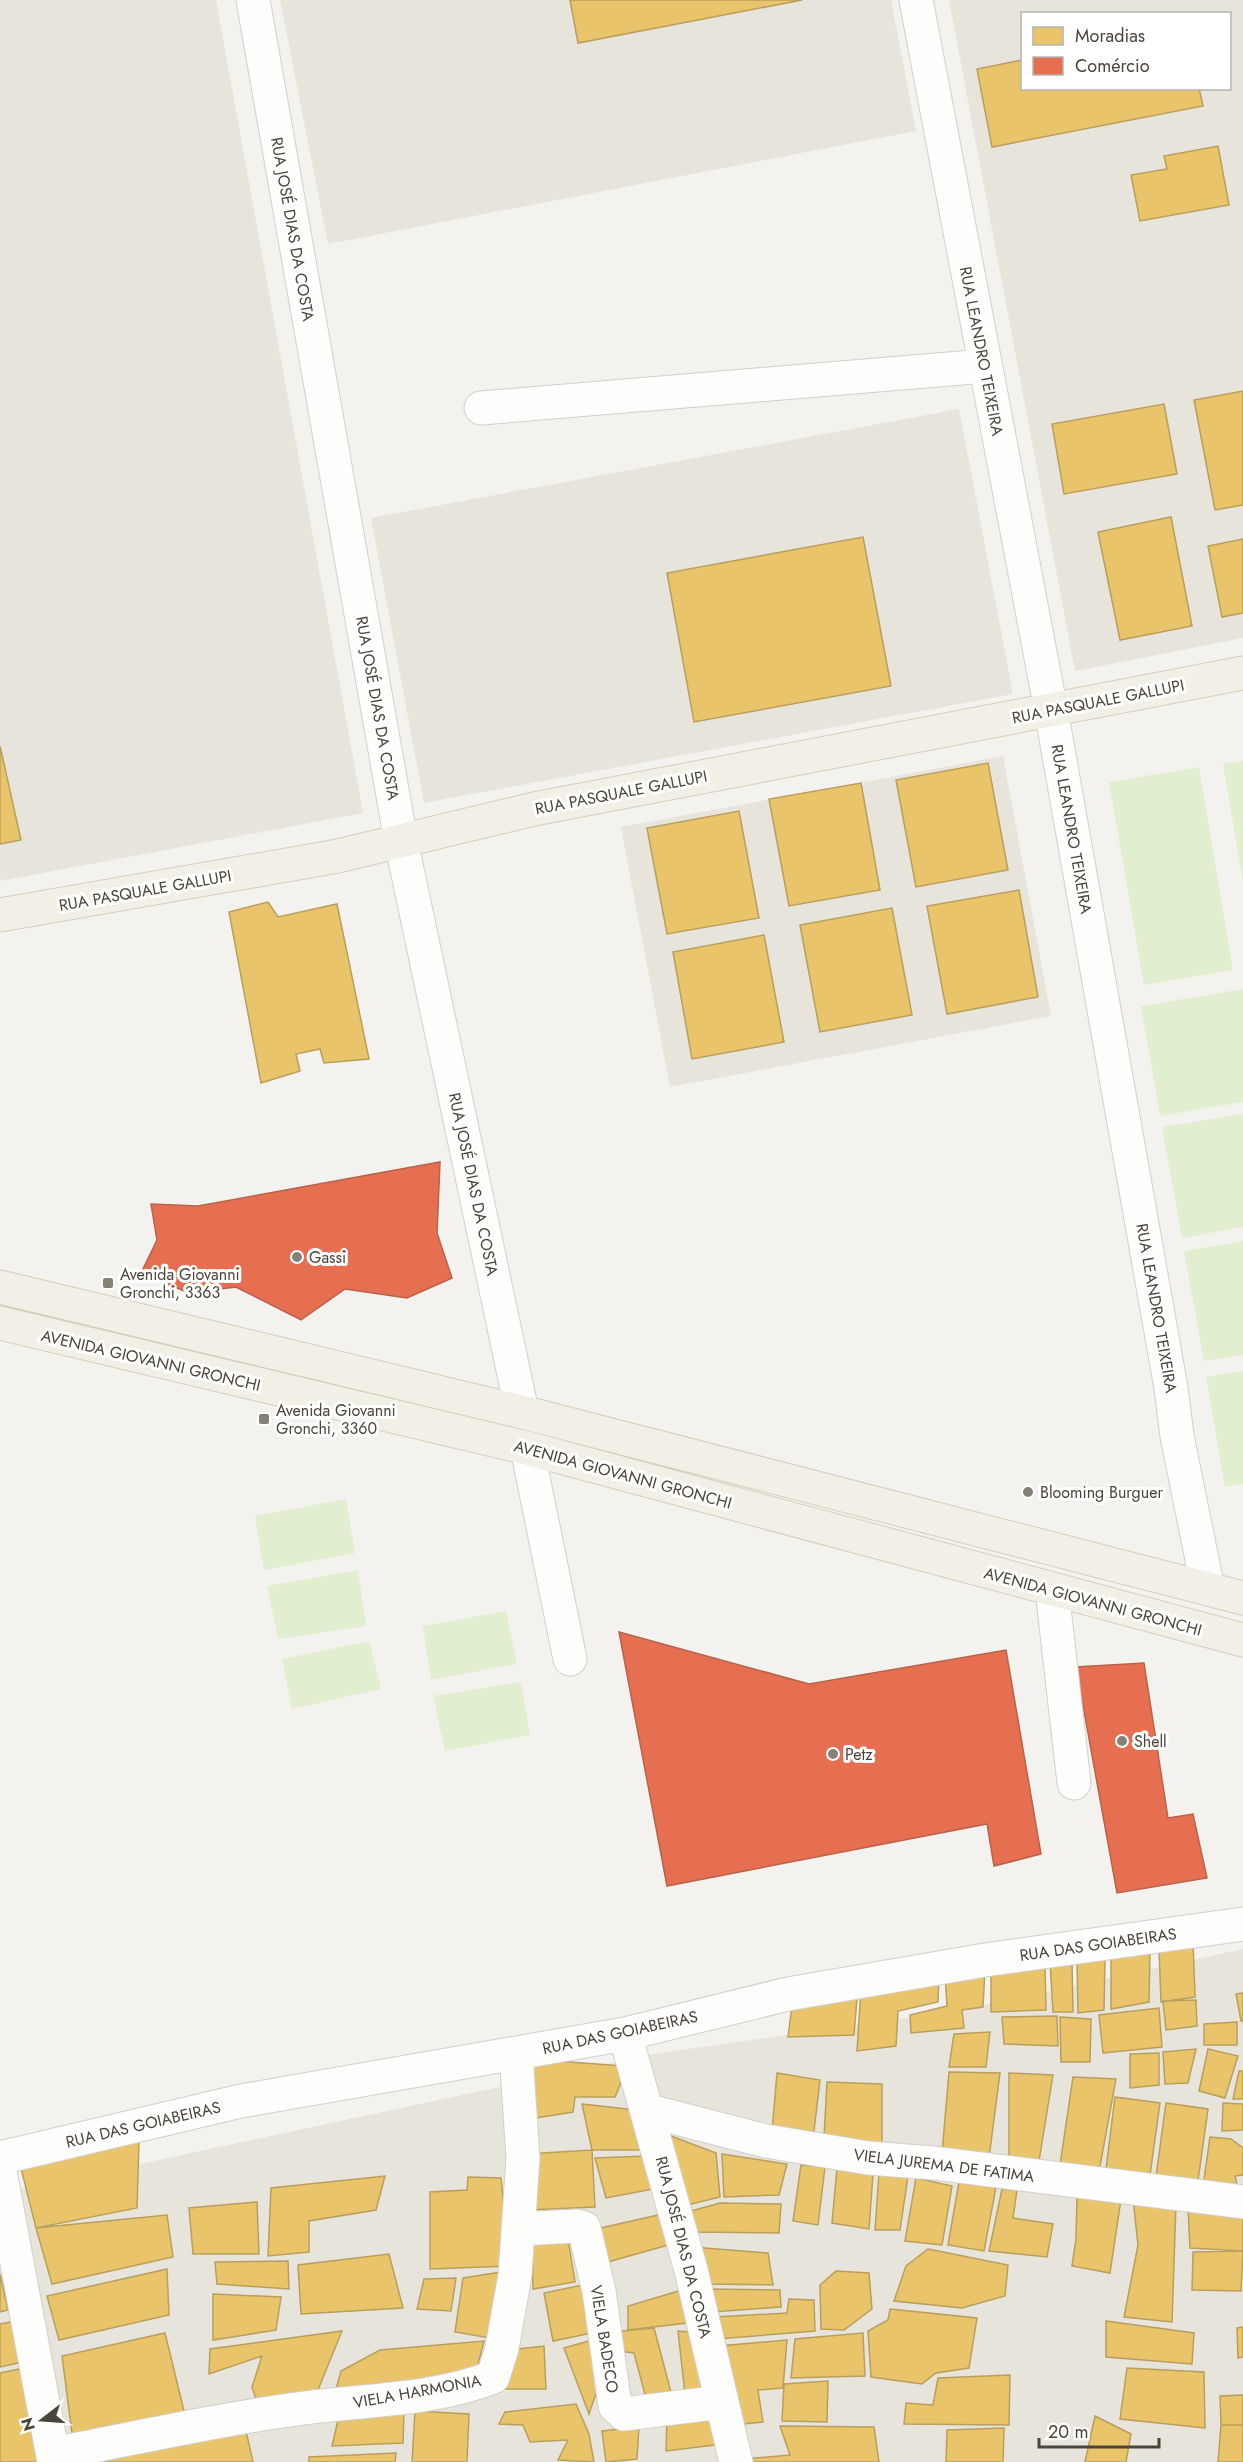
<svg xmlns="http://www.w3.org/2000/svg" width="1243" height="2462" font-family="Jost,sans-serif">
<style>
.residential{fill:#e7e4dc;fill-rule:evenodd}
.green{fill:#e1eecf}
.homes{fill:#e9c46a;stroke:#ba9e5b;stroke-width:1.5}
.shops{fill:#e76f51;stroke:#b8624a;stroke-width:1.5}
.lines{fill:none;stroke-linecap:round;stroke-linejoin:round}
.minor-casing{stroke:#d2d0cb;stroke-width:35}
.major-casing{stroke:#d6cebb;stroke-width:35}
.minor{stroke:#fdfdfc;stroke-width:33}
.major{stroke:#f2efe6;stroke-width:33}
.poi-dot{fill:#868178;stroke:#fff;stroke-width:2}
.labels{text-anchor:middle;stroke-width:6;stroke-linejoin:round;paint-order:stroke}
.street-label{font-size:16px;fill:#4b4439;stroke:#fff}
.poi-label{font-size:16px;fill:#4b4439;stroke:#fff;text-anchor:start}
</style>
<rect width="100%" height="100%" fill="#f4f2ee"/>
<!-- residential -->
<path class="residential" d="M0,0H216L363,813L0,881Z
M280,0H891L916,131L328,244Z
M949,0H1243V638L1075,671ZM1022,14H1230V88H1022Z
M959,409L1013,694L424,803L371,518Z
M1003,756L1051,1016L670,1087L621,827Z
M1243,1949V2462H0V2194L653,2054L962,2010Z"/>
<!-- green -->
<path class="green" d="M1243,761V882L1223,764Z
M1199,767L1233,970L1144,985L1109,782Z
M1243,989V1102L1160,1116L1141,1006Z
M1243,1114V1227L1182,1238L1162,1127Z
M1243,1241V1355L1204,1361L1184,1251Z
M1243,1371V1484L1225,1487L1206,1377Z
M346,1499L355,1553L264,1570L255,1516Z
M358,1570L366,1626L278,1639L267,1586Z
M506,1611L517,1664L431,1680L423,1626Z
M369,1641L381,1689L292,1709L282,1659Z
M521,1682L530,1735L445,1751L433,1696Z"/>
<!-- homes -->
<path class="homes" d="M570,0H802L578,43Z
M1022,60V88H1199L1203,106L992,147L977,69Z
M1218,146L1229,205L1140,221L1131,175L1167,169L1164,156Z
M1243,391V505L1215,510L1194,400Z
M1164,404L1177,474L1064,494L1052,424Z
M1171,517L1192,626L1120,640L1098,532Z
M863,537L891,686L694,722L667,573Z
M1243,539V613L1222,617L1208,546Z
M0,746L21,840L0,844Z
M988,763L1008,870L916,887L896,780Z
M861,783L880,890L789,906L769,799Z
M739,811L759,918L667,934L647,828Z
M1019,890L1038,997L947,1014L927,906Z
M268,902L278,917L337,904L369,1059L324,1063L320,1049L296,1054L300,1071L261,1083L229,912Z
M892,908L912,1015L820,1032L800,925Z
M764,935L784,1042L692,1059L673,952Z
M1193,1941L1195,1997L1161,2002L1159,1949Z
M1150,1951L1149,2002L1111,2009V1954Z
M1105,1958L1104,2010L1078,2013L1077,1959Z
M1072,1961L1073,2012H1053L1050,1962Z
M1045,1964L1046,2010L991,2012V1967Z
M985,1969L983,2007L962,2010L964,2028L911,2033L910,2015L947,2006L945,1974Z
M939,1974L938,2002L898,2011L896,2046L857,2051L861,1988Z
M858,1986L854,2035L788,2037L793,1998Z
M1243,1993V2021H1241L1236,1994Z
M1196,2000L1197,2026L1166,2030L1163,2001Z
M1159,2008L1162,2047L1103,2053L1099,2015Z
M1057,2016L1058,2046L1004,2044L1002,2017Z
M1060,2017L1091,2019L1090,2062H1061Z
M1237,2022V2045H1204V2024Z
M990,2032L986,2067H949L954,2034Z
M1196,2049L1188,2083L1165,2084L1163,2052Z
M1208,2049L1238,2056L1225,2098L1199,2091Z
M1159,2053V2085L1130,2088V2054Z
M529,2059L623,2066L620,2085L615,2097H575L573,2112L529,2119Z
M1239,2071H1243V2099H1233Z
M949,2072L1000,2073L989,2158L942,2153Z
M777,2073L820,2080L813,2139L772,2132Z
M1009,2073L1053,2075L1038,2167L1009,2165Z
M1073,2077L1116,2079L1098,2177L1059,2172Z
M827,2082L882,2084V2144L824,2137Z
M1115,2097L1160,2103L1149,2182L1105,2177Z
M1166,2103L1208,2109L1197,2188L1155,2184Z
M1223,2103L1243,2104V2130L1222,2131Z
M582,2104L636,2110L647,2150H592Z
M663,2133L716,2153L720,2197L683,2206Z
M1210,2137L1231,2139L1243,2148V2175L1235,2176L1239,2194H1202Z
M139,2140L137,2208L36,2228L21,2168Z
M592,2150L595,2207L527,2210L526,2154Z
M722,2154L787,2164L779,2195L724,2197Z
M648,2156L659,2188L606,2198L595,2158Z
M801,2165L825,2167L818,2225L793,2221Z
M837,2168L873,2174L869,2229L832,2223Z
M879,2174L908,2176L900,2230H875Z
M385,2176L376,2210L309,2221V2252L268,2256L271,2188Z
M468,2177L501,2178L510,2266L430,2269V2192L467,2190Z
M916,2178L952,2186L942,2245L905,2241Z
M959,2182L996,2187L984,2251L948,2245Z
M1002,2189L1017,2190L1013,2218L1053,2224L1047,2257L989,2251Z
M1077,2196L1121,2199L1110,2273L1072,2266L1076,2239Z
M1133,2199L1176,2204L1172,2322L1124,2317L1138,2245Z
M257,2202L259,2254H193L189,2208Z
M720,2203L781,2204L779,2233L690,2232L687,2212Z
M1188,2206L1243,2209V2251L1190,2248Z
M663,2214L672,2244L597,2265L587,2231Z
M167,2215L173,2257L52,2284L36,2228Z
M532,2230L568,2239L575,2282L533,2289Z
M692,2247L768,2253L773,2285L703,2284Z
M928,2249L1008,2265L1005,2296L962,2308L894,2301L906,2266Z
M1243,2251L1241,2291L1192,2290L1193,2252Z
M389,2254L403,2308L301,2314L298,2265Z
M288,2261L289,2289L217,2284L215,2262Z
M167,2269L169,2315L59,2340L47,2296Z
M508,2271L490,2338L455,2332L463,2278Z
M836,2271L869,2273L872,2309L844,2330L821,2329L820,2285Z
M0,2274L8,2310L0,2312Z
M456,2278L451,2311L417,2309L424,2279Z
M583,2285L592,2333L553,2341L544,2293Z
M709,2289L780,2290L781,2307L712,2312Z
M682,2290L687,2323L628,2330V2306Z
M213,2294L281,2297L276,2330L213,2340Z
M789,2299L814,2300L815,2331L717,2339L715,2317L787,2313Z
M890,2309L977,2318L969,2368L936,2373L922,2384L871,2377L868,2331L888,2320Z
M16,2321L23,2362L0,2367V2324Z
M1106,2321L1194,2333L1192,2364L1106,2357Z
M1243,2327V2357L1238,2358L1237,2328Z
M654,2328L672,2396L647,2402L634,2353L618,2351L613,2332Z
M342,2331L315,2397L258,2405L252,2387L262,2356L209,2374L210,2349Z
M678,2331L700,2333L709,2395L685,2394Z
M165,2333L185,2415L73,2441L62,2356Z
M863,2333L865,2376L791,2378L795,2339Z
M596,2339L606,2364L589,2414L564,2348Z
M787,2340L783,2388L758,2390L763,2422L734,2425L719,2346Z
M484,2341L475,2376L336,2390L341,2371L380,2350Z
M544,2346L546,2389H496L508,2350Z
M29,2367L46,2462H0V2373Z
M1127,2368L1204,2372L1205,2428L1120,2419Z
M1010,2375L1009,2425L904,2424L906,2403L933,2405L938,2378Z
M828,2381L827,2422L782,2421L784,2384Z
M1243,2395V2425H1221L1220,2396Z
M576,2404L589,2434L594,2462L558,2460L568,2440L530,2442L523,2425L499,2424L505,2412Z
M340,2411H404L403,2443L332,2446Z
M415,2411L469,2414L467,2462H412Z
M717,2413L723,2444L666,2451L667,2418Z
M1095,2416L1131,2434L1126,2462H1085Z
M1221,2425H1243V2462H1218Z
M780,2426L874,2427L879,2462H745V2459L790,2455Z
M639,2427L637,2459L606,2462L602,2431Z
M1004,2428L1003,2462H946L947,2430Z
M246,2431L253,2462H83Z
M396,2453L395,2462H309V2457Z"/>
<!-- shops -->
<path class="shops" d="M440,1162L437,1233L452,1278L407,1298L345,1289L301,1320L236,1287L189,1293L141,1273L157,1240L151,1204L198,1206Z
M619,1632L809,1684L1006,1650L1041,1854L994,1866L987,1824L667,1886Z
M1144,1663L1168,1818L1193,1814L1207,1878L1117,1893L1076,1667Z"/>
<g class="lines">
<defs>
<path id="minor" d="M253,0L401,841L522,1412
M916,0L1051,710L1171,1388L1177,1436L1208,1589
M481,408L985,366
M527,1448L570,1659
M1052,1590L1074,1783
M625,2034L691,2270L736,2462
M649,2111L766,2141L868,2158L934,2163L1243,2202
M0,2158L241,2101L625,2034L788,1994L985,1960L1243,1924
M0,2171L54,2462
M518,2229L577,2226L584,2228L599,2291L615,2406L624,2414L722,2402
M53,2454C136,2438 220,2419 304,2408C364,2400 436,2400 493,2377L502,2348L515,2275L523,2158L516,2053"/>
<path id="major" d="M0,915L338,856L534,809L1243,673
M0,1287L522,1412L1243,1598
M0,1323L527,1448L1243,1640"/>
</defs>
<!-- minor casing -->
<use href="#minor" class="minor-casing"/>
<!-- major casing -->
<use href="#major" class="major-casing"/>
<!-- minor -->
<use href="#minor" class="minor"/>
<!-- major -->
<use href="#major" class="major"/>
</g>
<!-- markers -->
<g class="poi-dot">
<circle cx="297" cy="1257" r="6"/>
<rect x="102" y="1277" width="12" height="12" rx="3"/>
<rect x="258" y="1413" width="12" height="12" rx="3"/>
<circle cx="1028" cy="1492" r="6"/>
<circle cx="1122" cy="1741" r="6"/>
<circle cx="833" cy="1754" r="6"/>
</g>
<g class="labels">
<!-- street labels -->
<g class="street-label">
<text transform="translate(293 229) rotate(80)" y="6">RUA JOSÉ DIAS DA COSTA</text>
<text transform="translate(982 351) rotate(79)" y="6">RUA LEANDRO TEIXEIRA</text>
<text transform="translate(1098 701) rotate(-11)" y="6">RUA PASQUALE GALLUPI</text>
<text transform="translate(378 708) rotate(80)" y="6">RUA JOSÉ DIAS DA COSTA</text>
<text transform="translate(621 792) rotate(-11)" y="6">RUA PASQUALE GALLUPI</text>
<text transform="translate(1072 829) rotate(80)" y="6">RUA LEANDRO TEIXEIRA</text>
<text transform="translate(145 890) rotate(-10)" y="6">RUA PASQUALE GALLUPI</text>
<text transform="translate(474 1184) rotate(78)" y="6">RUA JOSÉ DIAS DA COSTA</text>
<text transform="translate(1157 1308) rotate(80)" y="6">RUA LEANDRO TEIXEIRA</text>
<text transform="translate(151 1360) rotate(13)" y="6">AVENIDA GIOVANNI GRONCHI</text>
<text transform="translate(623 1474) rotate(15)" y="6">AVENIDA GIOVANNI GRONCHI</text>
<text transform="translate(1093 1601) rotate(15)" y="6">AVENIDA GIOVANNI GRONCHI</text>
<text transform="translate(1098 1944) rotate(-8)" y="6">RUA DAS GOIABEIRAS</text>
<text transform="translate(620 2032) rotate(-12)" y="6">RUA DAS GOIABEIRAS</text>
<text transform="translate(143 2124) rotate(-13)" y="6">RUA DAS GOIABEIRAS</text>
<text transform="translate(944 2165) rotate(7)" y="6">VIELA JUREMA DE FATIMA</text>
<text transform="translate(684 2247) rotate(76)" y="6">RUA JOSÉ DIAS DA COSTA</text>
<text transform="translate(605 2339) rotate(81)" y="6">VIELA BADECO</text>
<text transform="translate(417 2391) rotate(-10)" y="6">VIELA HARMONIA</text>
</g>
<!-- poi labels -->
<g class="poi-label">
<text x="309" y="1263">Gassi</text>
<text x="120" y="1280">Avenida Giovanni<tspan x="120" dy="18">Gronchi, 3363</tspan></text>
<text x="276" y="1416">Avenida Giovanni<tspan x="276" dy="18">Gronchi, 3360</tspan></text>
<text x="1040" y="1498">Blooming Burguer</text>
<text x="1134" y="1747">Shell</text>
<text x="845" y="1760">Petz</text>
</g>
</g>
<!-- legend -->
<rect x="1021" y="12" width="210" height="78" fill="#ffffff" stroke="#b7b4b0" stroke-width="1.5"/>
<rect x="1033" y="27" width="30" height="18" fill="#e9c46a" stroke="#b7b4b0" stroke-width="1.5"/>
<text x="1075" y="42" font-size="18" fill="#4b4439">Moradias</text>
<rect x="1033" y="57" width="30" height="18" fill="#e76f51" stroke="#b7b4b0" stroke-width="1.5"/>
<text x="1075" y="72" font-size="18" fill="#4b4439">Comércio</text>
<!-- north arrow -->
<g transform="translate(42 2420) rotate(253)" stroke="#ffffff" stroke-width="4.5" paint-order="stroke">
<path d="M0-4.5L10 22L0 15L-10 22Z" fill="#4b4439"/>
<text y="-9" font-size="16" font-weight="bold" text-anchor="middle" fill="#4b4439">N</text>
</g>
<!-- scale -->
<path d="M1039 2438v9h120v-9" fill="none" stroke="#4b4439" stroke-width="3"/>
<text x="1048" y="2438" font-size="18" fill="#4b4439" stroke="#ffffff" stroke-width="4.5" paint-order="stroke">20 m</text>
</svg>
